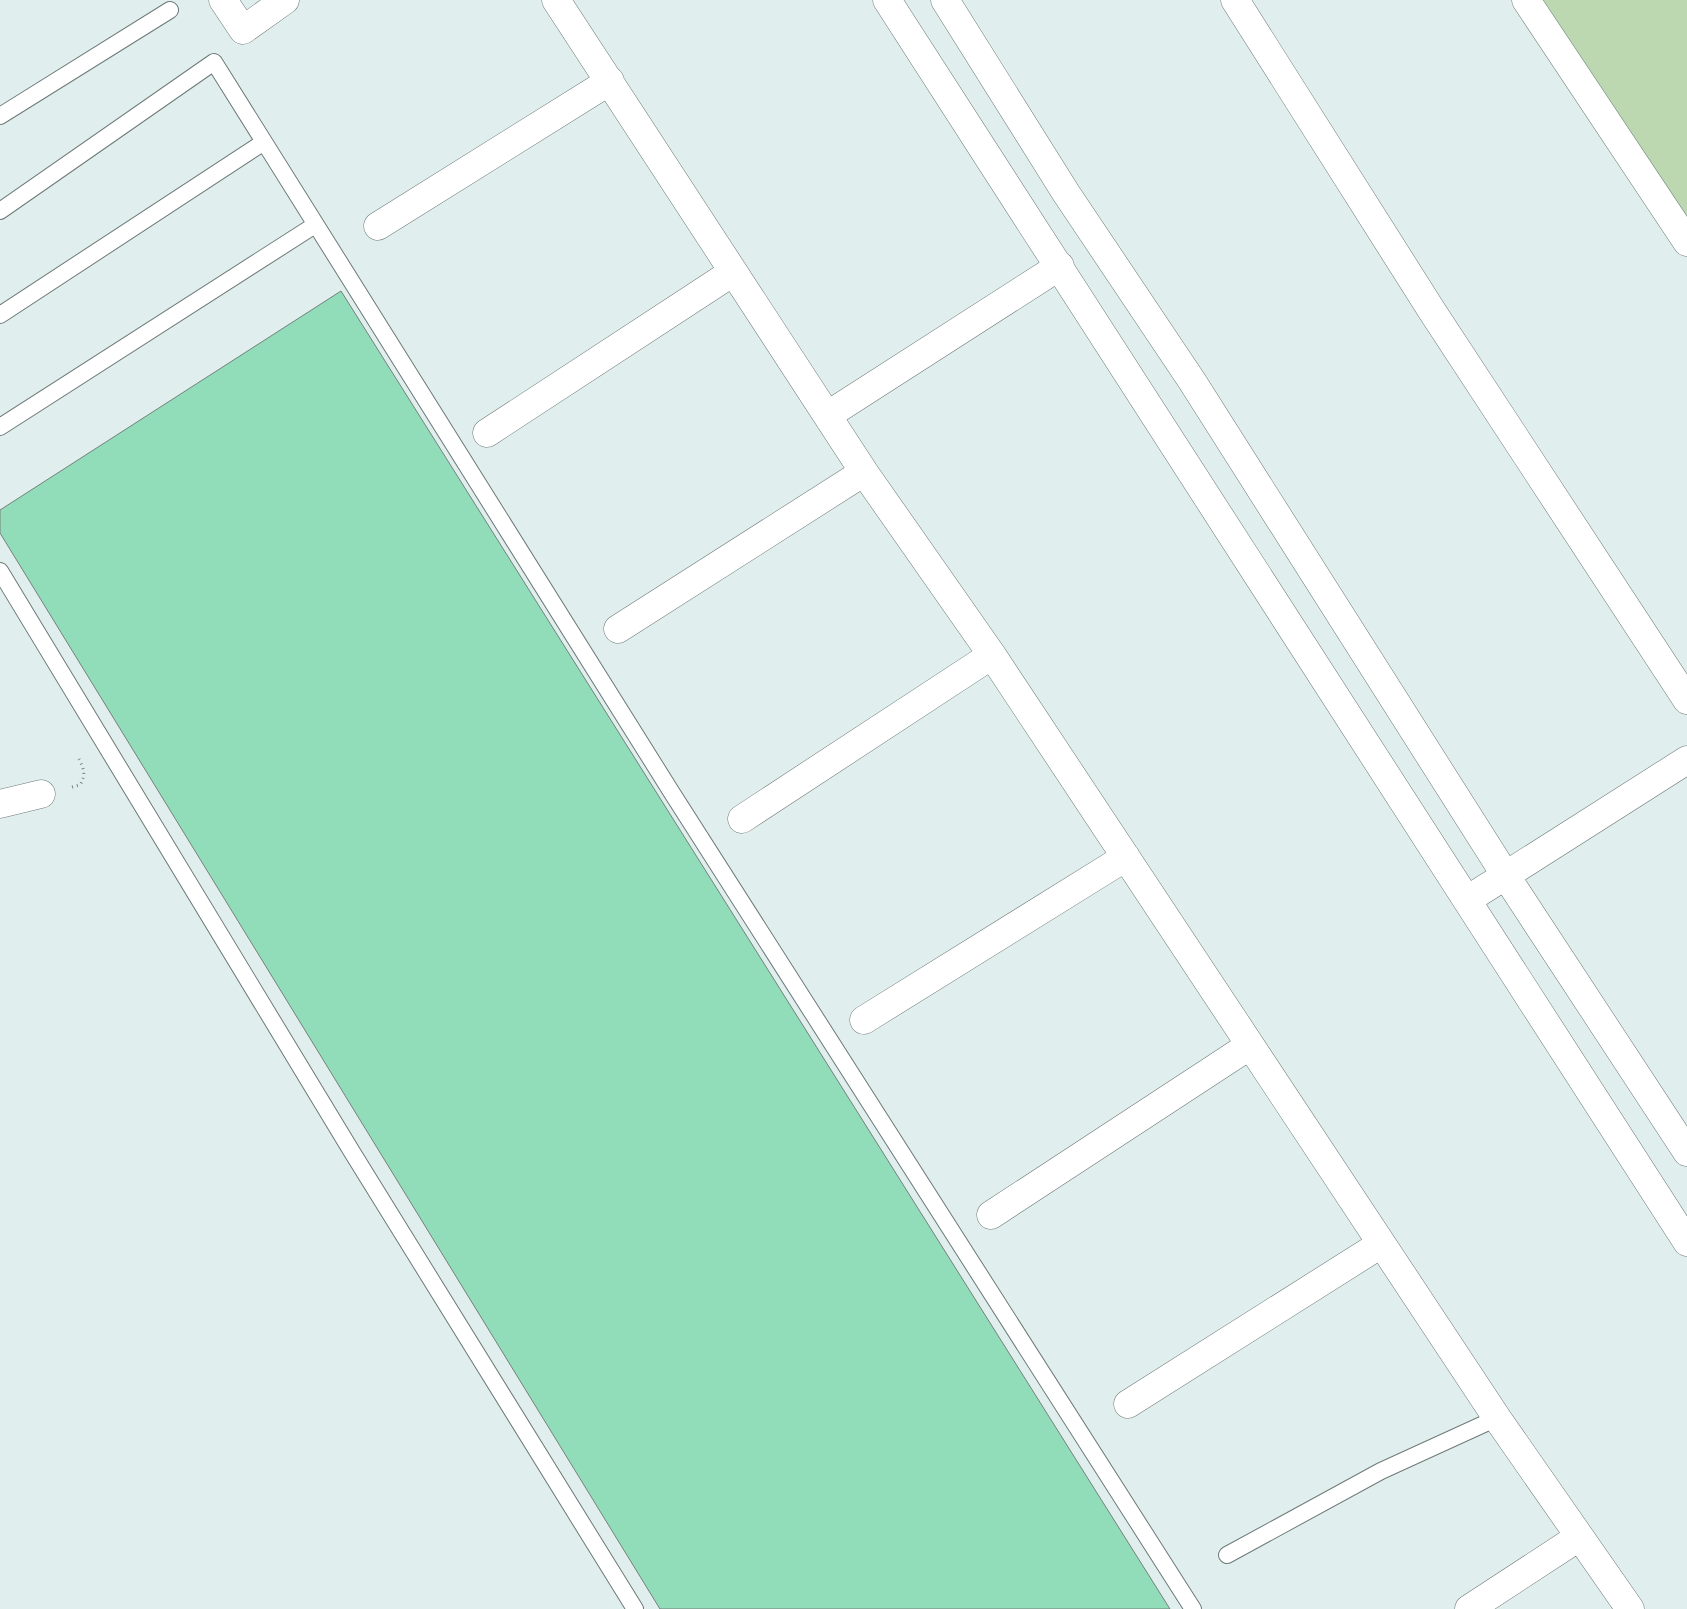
<svg xmlns="http://www.w3.org/2000/svg" width="1687" height="1609" font-family="'Work Sans',sans-serif">
<style>
.green{fill:#bbd8b1}
.building{fill:#91dcb9;stroke:#76817b}
.lines{fill:none;stroke-linecap:round;stroke-linejoin:round}
.lane-casing{stroke:#6d7a78;stroke-width:18}
.street-casing{stroke:#6d7a78;stroke-width:29}
.path{stroke:#7b8583;stroke-width:3;stroke-dasharray:1 4;stroke-linecap:butt}
.lane{stroke:#fff;stroke-width:16}
.street{stroke:#fff;stroke-width:28}
</style>
<rect width="100%" height="100%" fill="#e0efed"/>
<!-- green -->
<path class="green" d="M1512,0H1687V257Z"/>
<!-- building -->
<path class="building" d="M341,291L1170,1609H660L0,533V510Z"/>
<g class="lines">
<defs>
<path id="lane" d="M0,116L170,10
M0,211L214,62L672,793L1193,1609
M0,315L264,142
M0,427L315,225
M0,571L352,1152L635,1609
M1227,1555L1381,1471L1497,1418"/>
<path id="street" d="M223,0L243,30L285,0
M556,0L864,472L992,655L1497,1418L1630,1609
M887,0L1687,1242
M945,0L1066,193L1192,381L1506,876L1687,1152
M1235,0L1432,311L1687,700
M1526,0L1687,242
M378,226L610,81
M828,415L1060,266
M487,433L733,272
M618,629L864,472
M0,804L41,794
M742,819L992,655
M1467,900L1687,760
M864,1020L1126,857
M991,1215L1249,1046
M1128,1404L1381,1244
M1469,1609L1579,1537"/>
</defs>
<!-- lane casing -->
<use href="#lane" class="lane-casing"/>
<!-- street casing -->
<use href="#street" class="street-casing"/>
<!-- path -->
<path class="path" d="M72,787L80,785C86,775 84,769 79,759"/>
<!-- lane -->
<use href="#lane" class="lane"/>
<!-- street -->
<use href="#street" class="street"/>
</g>
</svg>
